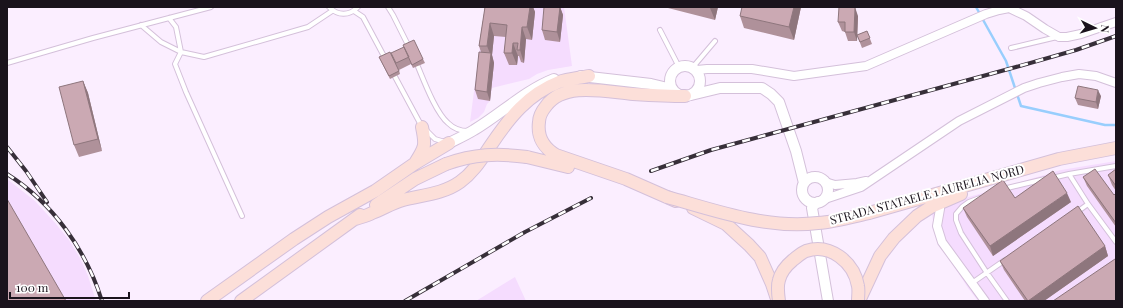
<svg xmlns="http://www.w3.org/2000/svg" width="1123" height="308" font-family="'Playfair Display',serif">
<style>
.built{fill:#f5dcfe}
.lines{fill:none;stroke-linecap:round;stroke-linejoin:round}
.stream{stroke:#98cefd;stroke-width:2.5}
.service-casing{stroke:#d4c0da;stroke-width:6}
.minor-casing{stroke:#d4c0da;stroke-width:10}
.tertiary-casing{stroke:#d4c0da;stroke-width:12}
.secondary-casing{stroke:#d4c0da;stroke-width:14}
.service{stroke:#fff;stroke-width:4}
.minor{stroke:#fff;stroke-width:8}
.tertiary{stroke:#fff;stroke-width:10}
.secondary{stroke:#fcdfd9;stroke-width:12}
.rail-casing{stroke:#372f39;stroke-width:4}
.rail{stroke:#fff;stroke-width:2.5;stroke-dasharray:8;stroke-linecap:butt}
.secondary-bridge-casing{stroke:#d4c0da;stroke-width:14;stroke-linecap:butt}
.secondary-bridge{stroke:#fcdfd9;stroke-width:12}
.wall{fill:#af919a}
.shaded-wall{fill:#8e767d}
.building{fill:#cba9b3;stroke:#8e767d}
.labels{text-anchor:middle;stroke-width:4;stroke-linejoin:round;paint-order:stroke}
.street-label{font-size:12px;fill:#1a131c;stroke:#fff}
</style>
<rect width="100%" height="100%" fill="#fbeeff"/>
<!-- built -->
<path class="built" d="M485,7H564L572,66L548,70L537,74L529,79L492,88L490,101L487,104L484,112L478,118L470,122Z
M1116,161V301H978L968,288L952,263L934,228L932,213L962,199L1061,170Z
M7,179L35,201L56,224L69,240L80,258L88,276L96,301H7Z
M515,277L526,301H476Z"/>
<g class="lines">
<!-- stream -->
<path class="stream" d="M976,7L980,14
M982,18L1006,61L1021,106L1105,125H1116"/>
<defs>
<path id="service" d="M329,7C338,16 349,16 358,7
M388,7L393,15L409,47
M354,11L363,17L386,60
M141,25L161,42L181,52L176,27L169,18
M660,30L679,67
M1011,48L1057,37
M416,62C423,78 435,112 448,123C453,128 460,131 468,131
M7,63L93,38L211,7
M693,67L715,41
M393,73L421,125
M426,130L435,139L445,142
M1069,174L1116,166
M1052,178L1069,174L1088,204
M1003,189L1045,179
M980,198L969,202L962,207L956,214V220L961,233L987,273L1007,301
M1077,212L1088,204L1116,242
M242,216L186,92L175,64L181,52L204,57L308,27L332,11
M972,283L1005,260"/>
<path id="minor" d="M697,70L707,69H752L794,76L866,66L986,14L999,10L1009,8L1026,16L1045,29L1059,37H1067L1081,34L1116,22
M825,182L835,185L857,183L866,181
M822,200L861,187L959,121L1024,88L1039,83L1062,77L1079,74L1096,76L1116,83
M940,209L937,226L942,242L985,301"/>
<path id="tertiary" d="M670 81a15 15 0 1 1 30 0a15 15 0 1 1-30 0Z
M581,76L651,84L672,89
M691,95L720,88H762L771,94L779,102L796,151L804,183
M449,143C457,139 466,135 474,130C501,114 524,91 554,79
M802 190a13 13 0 1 1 26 0a13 13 0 1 1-26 0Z
M818,202L814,205L812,208L828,301"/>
<path id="secondary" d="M527,157L568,167
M415,163C425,147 426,146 422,127
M676,201L626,179L556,155C544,148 537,137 539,122C539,116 542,111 546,106C564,81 607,92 633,94C650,95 667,96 685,96
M376,205L415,179L446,164
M693,208L726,224L749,245L760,257L772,284L777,299
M869,213L1059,159L1116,148
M355,219C361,217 367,216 372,213C383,209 392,203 403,200C423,195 443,194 460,182C474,172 482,158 491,145C509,118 528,94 559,82C568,79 579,78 589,76
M207,301L294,239L328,217L375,191L414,164L449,143
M241,301L360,215
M859,301L880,256L894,238L917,216L931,207L961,194"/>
</defs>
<!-- service casing -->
<use href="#service" class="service-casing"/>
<!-- minor casing -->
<use href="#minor" class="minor-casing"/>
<!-- tertiary casing -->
<use href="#tertiary" class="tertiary-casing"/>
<!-- secondary casing -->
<use href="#secondary" class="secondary-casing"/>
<!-- service -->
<use href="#service" class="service"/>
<!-- minor -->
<use href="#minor" class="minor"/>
<!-- tertiary -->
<use href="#tertiary" class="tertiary"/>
<!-- secondary -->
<use href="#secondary" class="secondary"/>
<defs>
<path id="rail" d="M7,147L26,171L47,202
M651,171L711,150L1016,67L1076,50L1116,36
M7,174C53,203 86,250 102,301
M405,301L525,232L591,198"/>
</defs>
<!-- rail casing -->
<use href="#rail" class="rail-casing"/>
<!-- rail -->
<use href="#rail" class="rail"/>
<defs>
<path id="secondary-bridge" d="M446,164C474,154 497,153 527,157
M667,197C717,211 766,229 818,223C835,222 852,217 869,213
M779,301C778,294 777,286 779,280C781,272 787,265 793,260C797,257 801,253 806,251C830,243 854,262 858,286C859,290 858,296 858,301"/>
</defs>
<!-- secondary-bridge casing -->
<use href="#secondary-bridge" class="secondary-bridge-casing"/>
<!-- secondary-bridge -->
<use href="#secondary-bridge" class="secondary-bridge"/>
</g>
<!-- wall -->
<path class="wall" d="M485,7H533L535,12L532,40L526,39L524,63L521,62L519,56H518L517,65H509L504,53L506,37L494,36L492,55L494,63L490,101L478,99L475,90L481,52L479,46Z
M560,7L563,15L560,42L545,40L542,30Z
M667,7H718L715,20L668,8Z
M801,7L794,40L744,28L740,16Z
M858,16L857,41H848L845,32L842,31L838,22Z
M867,31L872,44L862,48L857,35Z
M392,55L423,59L425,63L413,68L411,64L399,70L400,74L390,79L379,57Z
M83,81L88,93L102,151L79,157L74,145Z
M1101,96L1098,109L1078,105L1075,98Z
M1116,169V191L1112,185L1108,175Z
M1083,177L1114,195L1116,193V227L1087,186Z
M1071,202L993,256L967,217L963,208Z
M1105,246L1108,256L1044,301H1025L1004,270L1000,261Z"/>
<!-- shaded-wall -->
<path class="shaded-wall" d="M530,7H533L535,12L532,40L527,27Z
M556,7H560L563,15L560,42L557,32Z
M711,7H718L715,20L710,8Z
M794,7H801L794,40L789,27Z
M855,7L858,16L857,41L854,32Z
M490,23L494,36L492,55L494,63L490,101L487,92L491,56L487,46Z
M522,27L526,39L524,63L520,50Z
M513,43L518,56L517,65L512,53Z
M83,81L88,93L102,151L98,139Z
M1098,90L1101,96L1098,109L1096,102Z
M1067,193L1071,202L993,256L990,246Z
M1105,246L1108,256L1044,301H1028Z"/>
<!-- building -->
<path class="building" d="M485,7H530L527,27H522L520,50H517L518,43H513L512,53H504L507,25L490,23L487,46H479Z
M544,7H560L557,32L542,30Z
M742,7H794L789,27L740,16Z
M839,7H855L854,32H845V22H838Z
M867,31L870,38L860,42L857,35Z
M414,40L423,59L412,65L403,45Z
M404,47L409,57L396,63L391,53Z
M390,52L399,71L389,76L379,57Z
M479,52L491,53L487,92L475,90Z
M83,81L98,139L74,145L59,87Z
M1078,86L1098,90L1096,102L1075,98Z
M1095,169L1114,195L1116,193V223L1083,177Z
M1116,169V186L1108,175Z
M1053,171L1067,193L990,246L963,208L1003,180L1015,198Z
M7,199L66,301H7Z
M1078,206L1105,246L1028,301L1000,261Z
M1115,259L1116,260V301H1053Z"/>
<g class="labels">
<!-- street labels -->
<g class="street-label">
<text transform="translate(927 195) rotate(-15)" y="4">STRADA STATAELE 1 AURELIA NORD</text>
</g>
</g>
<!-- border -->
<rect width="1123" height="308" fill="none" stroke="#1a131c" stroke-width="16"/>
<!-- north arrow -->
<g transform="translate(1095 28) rotate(95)" stroke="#ffffff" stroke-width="3" paint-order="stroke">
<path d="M0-3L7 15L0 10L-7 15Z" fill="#1a131c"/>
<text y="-6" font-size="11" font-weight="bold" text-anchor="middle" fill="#1a131c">N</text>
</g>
<!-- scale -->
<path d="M10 292v6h119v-6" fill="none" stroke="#1a131c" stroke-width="2"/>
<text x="16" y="292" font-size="12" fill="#1a131c" stroke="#ffffff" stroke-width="3" paint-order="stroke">100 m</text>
</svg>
